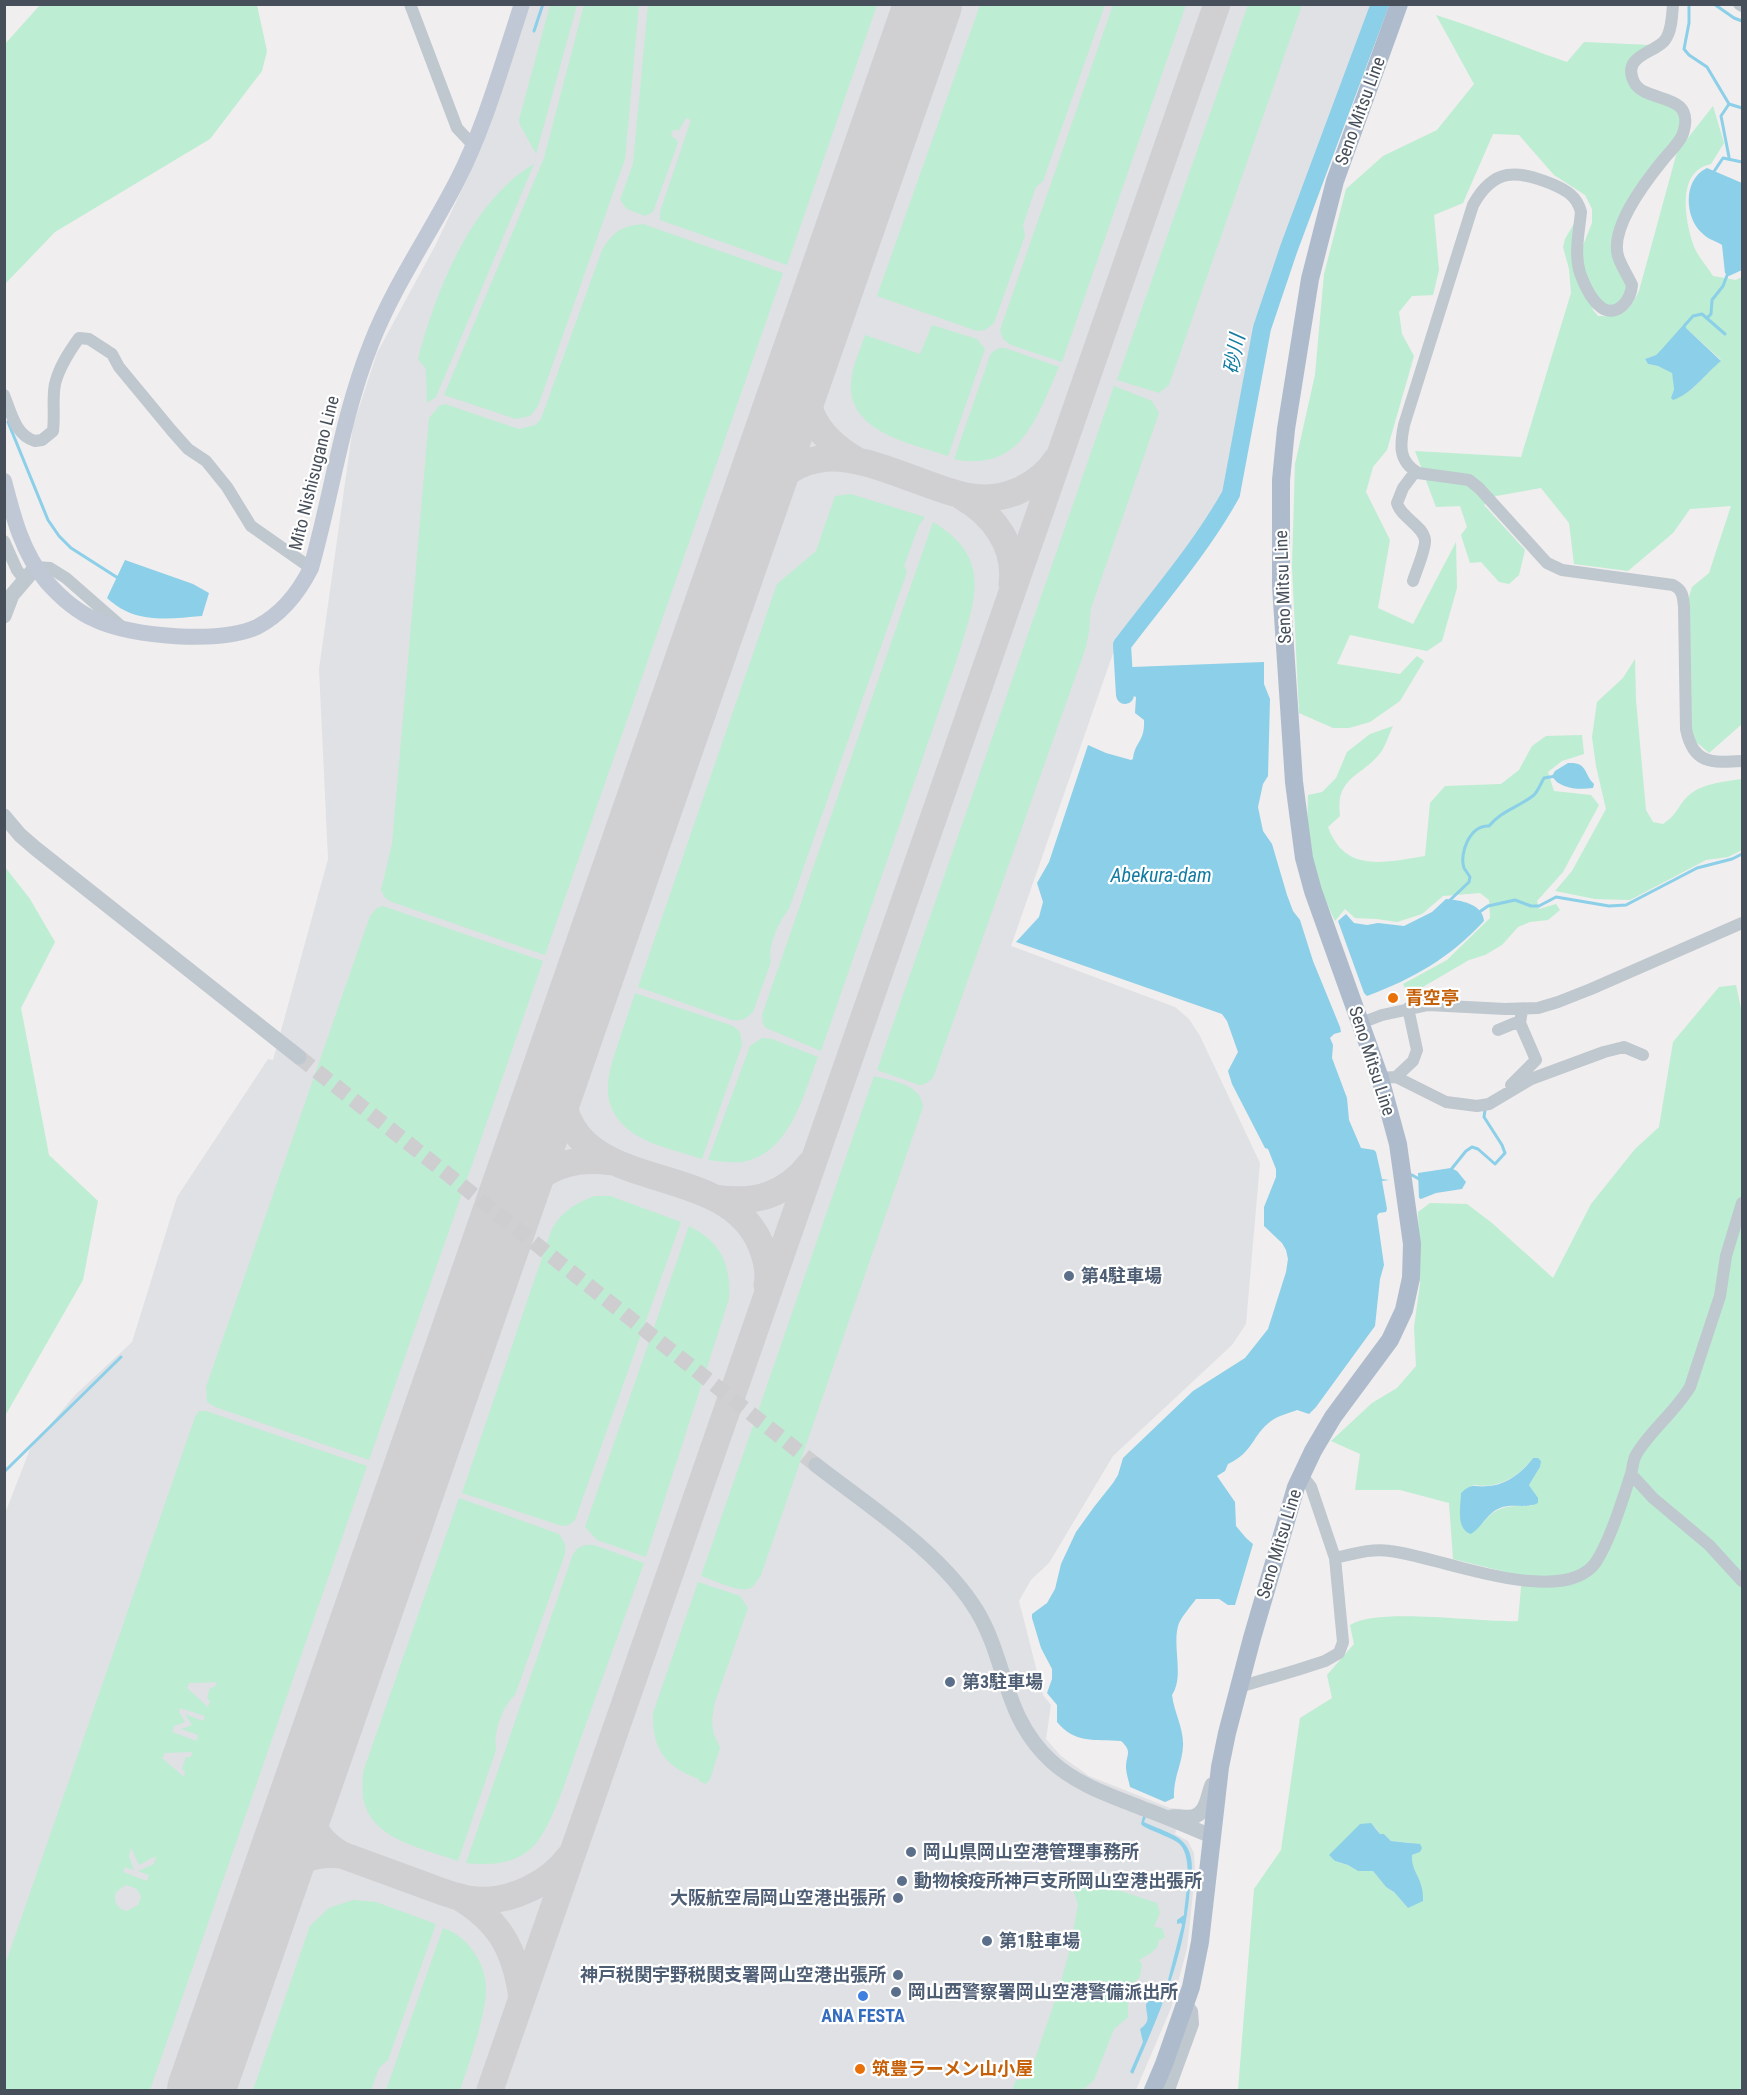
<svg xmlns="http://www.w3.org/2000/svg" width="1747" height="2095" font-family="'Roboto Condensed','Noto Sans JP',sans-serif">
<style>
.airport{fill:#e0e1e5}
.green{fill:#bdedd2;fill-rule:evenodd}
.water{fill:#8ccfe8}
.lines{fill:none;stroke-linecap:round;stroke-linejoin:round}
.stream{stroke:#8ccfe8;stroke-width:3}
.river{stroke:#8ccfe8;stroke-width:18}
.taxiway{stroke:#d0d0d3;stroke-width:27}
.runway{stroke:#d0d0d3;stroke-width:68}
.tertiary-tunnel{stroke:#ceced0;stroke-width:15;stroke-dasharray:15 8;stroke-linecap:butt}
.minor{stroke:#bfc7cf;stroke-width:12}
.tertiary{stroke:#bfc7cf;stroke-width:15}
.secondary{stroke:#bfc8d4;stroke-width:16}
.primary{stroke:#aebbcc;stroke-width:18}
.food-dot{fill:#e8710a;stroke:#fff;stroke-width:2}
.service-dot{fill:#5c6f8a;stroke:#fff;stroke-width:2}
.shop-dot{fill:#3f7fe0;stroke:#fff;stroke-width:2}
.labels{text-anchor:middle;stroke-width:4.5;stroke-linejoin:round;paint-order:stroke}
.street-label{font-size:18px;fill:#47505a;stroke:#fff}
.food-label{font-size:18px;font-weight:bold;fill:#c56008;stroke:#fff;text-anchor:start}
.service-label{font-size:18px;font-weight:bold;fill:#4e5e75;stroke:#fff;text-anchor:start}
.shop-label{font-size:18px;font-weight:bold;fill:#366cbe;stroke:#fff}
.water-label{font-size:20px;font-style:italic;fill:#127ba2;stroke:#fff}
</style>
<rect width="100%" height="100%" fill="#f0eeee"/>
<!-- airport -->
<path class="airport" d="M530,5H1377L1289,236L1254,323L1227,493L1198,537L1117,642L1011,946L1175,1007L1189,1019L1200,1036L1260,1163L1246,1324L1232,1345L1113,1456L1049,1563L1031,1580L1019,1601L1043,1695L1051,1705L1046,1739L1061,1756L1089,1776L1170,1808L1182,1809L1175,1834L1188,1841L1194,1853L1195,1874L1187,1949L1171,2008L1136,2090H5L4,1516L30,1449L75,1395L132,1342L177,1197L268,1059L273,1060L328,859L319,669L353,426L377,353L435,246L468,177Z"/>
<!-- green -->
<path class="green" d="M257,5L267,51L262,71L210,139L55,232L5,284V44L40,5Z
M550,5H577L536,154L520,125L519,120Z
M584,5H639L625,159L538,406L530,416L516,419L444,395L544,158Z
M648,5H877L787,265L660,220V212L691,120L686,118L679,130H673L671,136L676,139L678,143L653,212L645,216L627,209L620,200L633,164Z
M980,5H1105L1043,181L1036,187L1023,225L1025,236L994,323L985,330L977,331L877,296Z
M1113,5H1186L1062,362L1011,345L1003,339L1000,330Z
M1248,5H1302L1169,385L1159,393L1117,380Z
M1436,15C1481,29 1523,47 1567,62L1584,42L1651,45L1630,77L1668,102L1680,113L1681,130L1615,236L1629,292L1615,307L1601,304L1583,271L1582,248L1592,223V209L1585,195L1554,175L1519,135L1493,134L1463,203L1434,215L1439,270L1433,295L1412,296L1399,312L1402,334L1414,356L1387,450L1373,467L1366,492L1390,540L1378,608L1413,624L1456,542L1457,588L1442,641L1427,651L1350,635L1337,664L1400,674L1417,656L1424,661L1400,701L1370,722L1349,728H1333L1299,713L1292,566L1295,464L1315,375L1324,274L1346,189L1383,156L1437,130L1474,84Z
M1713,106L1724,143L1711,164C1676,171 1685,220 1693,244C1697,256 1707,266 1713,276L1736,280L1742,277V724L1709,753L1694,740L1690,725L1688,600L1692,587L1709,573L1731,506L1690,509L1673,533L1628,571L1574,564L1569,523L1541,488L1496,496L1484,505L1525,550L1519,575L1509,584L1499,582L1481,562L1470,563L1461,535L1467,527L1460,506L1436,507L1415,451L1521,457L1571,293L1569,269L1563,247L1565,239L1576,220L1573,241L1593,310L1598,316C1623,317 1628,313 1639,291L1677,152ZM1686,328L1721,360C1713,367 1694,390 1687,392C1683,393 1677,393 1672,394L1674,389L1672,372L1658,366L1648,364L1645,359L1656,355Z
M534,164L436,397L427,403L426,369L418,359C435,293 471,200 534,164Z
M643,224L783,273L545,955L392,902L385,898L381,890L392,844L429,418L439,406L445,404L519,429L535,425L541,419L602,250C614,231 621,226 643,224Z
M932,325L977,339L985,349L948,456C910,443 841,431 852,375C854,362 861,348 865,335L920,354Z
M999,348H1005L1059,367C1037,416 1022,473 954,459L991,353Z
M1114,386L1152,401L1159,413L1091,608L1089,631L1086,647L933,1078L925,1084L919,1085L877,1070Z
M851,494L925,517L919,525L904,566L907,572L789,909C779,921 767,947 771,962L753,1012C746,1019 741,1021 732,1020L638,987L777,584L816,551L835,496Z
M933,522C995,559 974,603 957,659L821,1051L766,1028L763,1024L762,1015Z
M1635,659L1636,700L1646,810L1653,822L1663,824C1675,816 1677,809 1685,799C1699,783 1723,782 1742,779V850L1728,857L1706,860L1630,900L1595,899L1555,891L1572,871L1606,809L1596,766L1592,737L1597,702L1623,678Z
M1393,726C1389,734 1386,745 1381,752C1361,778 1335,776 1340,816L1328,827C1345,874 1386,862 1425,856L1430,803L1445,786L1501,784L1519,770L1532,746L1546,736L1582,735L1584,754L1562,761L1548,772L1554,791L1591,795L1599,805L1563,872L1537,901L1539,909L1556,904L1560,910L1548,920L1530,922L1518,927L1502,945L1485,955L1469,960L1421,988H1405L1403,984L1447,960L1490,918L1489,900L1480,893L1443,896L1422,914L1397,922L1377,919L1355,918L1345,909L1335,921L1320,889L1307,833L1308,795L1322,792L1336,778L1347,752L1370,734Z
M5,867L30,899L55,942L21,1008L49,1155L98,1201L83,1280L5,1416Z
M383,906L543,961L369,1460L215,1407L207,1402L206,1387L370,916L377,908Z
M1736,985L1742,1013V2090H1238L1254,1889L1281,1850L1300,1718L1332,1698L1327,1675L1354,1644L1350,1625C1379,1607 1479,1623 1518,1621L1522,1576L1453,1559L1449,1503L1400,1490H1355L1360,1454L1331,1441L1372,1403L1397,1388L1416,1366L1414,1327L1420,1284L1418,1212L1430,1203L1467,1204L1492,1223L1553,1278L1591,1204L1635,1149L1659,1127L1673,1042L1719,987ZM1533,1458L1540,1467L1529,1485L1534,1492L1532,1506C1510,1505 1495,1506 1482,1524L1462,1527L1461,1493L1474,1485C1497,1489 1519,1477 1533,1458ZM1375,1827L1380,1834H1384L1391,1841L1413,1843L1420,1852L1412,1855C1410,1864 1414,1873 1419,1880L1408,1908L1394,1892L1386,1887L1373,1871H1358L1348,1865L1335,1861L1330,1854Z
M635,993L733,1026L740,1032L742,1045L702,1159C681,1152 650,1145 633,1133C597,1107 607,1076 619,1041C624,1025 630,1009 635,993Z
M762,1038L772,1039L818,1057C803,1095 790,1155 741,1162C730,1163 719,1161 708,1160L750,1046Z
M874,1076C892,1081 922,1084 923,1107L761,1575C757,1580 754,1588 748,1589C738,1592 711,1579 701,1576Z
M595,1196H610L681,1222L575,1520L569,1525L562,1526L462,1493L551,1231C561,1212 575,1203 595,1196Z
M689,1226C721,1242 731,1264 729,1299L646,1557L597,1540L585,1527Z
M199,1411H206L367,1466L150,2090H5V1965L195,1417ZM217,1682L215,1687L210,1688L207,1698L210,1701L208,1707L187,1688L189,1683ZM180,1708L205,1716L203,1721L185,1714L192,1725L181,1729L198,1735L197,1741L172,1732L174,1726L185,1722L179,1712ZM192,1752L191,1757H186L182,1769L185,1772L184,1777L162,1758L165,1753ZM131,1848L139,1865L156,1856L154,1864L138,1871L149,1875L147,1881L123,1872L125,1867L134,1870L129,1856ZM126,1885L137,1889L141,1897L138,1905L127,1911C117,1909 113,1901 116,1892Z
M459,1498L559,1534L565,1544V1554L515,1695C502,1706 493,1733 496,1750L458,1861C426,1849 376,1841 365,1805C361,1795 363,1783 363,1772Z
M585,1545H594L644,1563C622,1625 599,1687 577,1749C568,1774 553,1822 537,1842C519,1864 492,1866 466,1863L573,1554L578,1548Z
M698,1582L740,1596L748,1608L715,1702L712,1719L713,1732L720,1748L710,1779L706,1784L699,1781V1779C665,1767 652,1749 653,1713Z
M1067,1873L1157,1903L1160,1913L1154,1927L1162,1928L1165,1937L1158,1941V1946L1151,1953L1139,1960L1142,1964L1140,1977L1124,1991L1128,2002V2017L1114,2029L1094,2080L1083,2090H1012L1016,2080L1028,2079L1058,1992L1071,1945L1078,1904Z
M353,1900L376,1902L436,1924L388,2060L379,2068L371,2090H253L310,1926L329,1908Z
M443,1928C469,1937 487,1964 486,1992C484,2020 469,2064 460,2090H386Z"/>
<!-- water -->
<path class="water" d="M1707,168L1742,183V270L1729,276L1725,273L1722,245C1716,241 1707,239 1702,233C1684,217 1683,179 1707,168Z
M1685,323L1686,328L1721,361C1706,373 1692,394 1673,400L1671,398L1674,389L1672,373L1658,366L1648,364L1645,359L1656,355L1661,350Z
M125,560L193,584L209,593L202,616C166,619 135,624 107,598Z
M1264,662V684L1270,699L1268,776L1263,784L1258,807L1263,831L1272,844L1287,895L1293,911L1300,920L1313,961L1340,1027L1341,1032L1334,1034L1330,1038L1333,1045L1332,1058L1347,1098L1349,1120L1361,1148L1374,1150L1376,1152L1382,1179L1389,1180L1382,1181L1387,1209L1386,1212L1379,1213L1377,1216L1384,1265L1380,1279L1375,1326L1316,1407L1309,1414L1297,1410C1289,1413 1278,1416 1271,1421C1252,1435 1254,1452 1228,1464L1225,1471L1217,1476L1235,1502L1236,1526L1246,1538L1253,1544L1235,1605H1228L1219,1599H1196C1191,1606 1183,1615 1179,1623C1171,1645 1185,1675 1172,1695C1174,1712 1184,1729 1183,1746C1182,1765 1173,1778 1174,1798L1165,1802L1130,1787C1129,1781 1126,1774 1126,1767C1126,1754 1133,1752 1121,1741C1095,1739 1075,1744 1057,1722V1705L1047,1693L1052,1679V1669L1041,1648L1032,1618V1614L1047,1603L1055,1589L1061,1564L1076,1532L1094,1507L1113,1483L1118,1475L1123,1458L1193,1391L1245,1358L1268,1329L1286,1272L1288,1259L1286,1250L1282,1243L1264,1226V1207L1276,1177V1169L1268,1149L1265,1148L1232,1084L1228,1071L1238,1052L1227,1021L1222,1014L1016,942L1039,917L1043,902L1037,883L1049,862L1088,745L1106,753L1131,760L1133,759C1135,741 1145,742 1144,720L1135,713L1136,697L1131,695L1132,667Z
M1568,763C1588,762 1583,773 1594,784L1593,788C1579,790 1559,789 1552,776L1555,771Z
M1446,899C1460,900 1483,904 1484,921C1451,957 1413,979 1367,996L1364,993L1338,921L1346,914L1354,923L1367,925L1378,923L1404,926L1432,912Z
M1451,1168L1457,1171L1466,1182L1462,1189L1436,1193L1421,1199L1419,1198L1418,1173Z
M1533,1458H1538L1541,1461L1540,1467L1529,1485L1538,1498V1503C1526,1509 1512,1503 1500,1508C1487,1513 1482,1527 1471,1534C1455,1529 1461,1506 1461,1493C1473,1482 1474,1488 1488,1486C1506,1485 1523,1472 1533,1458Z
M1143,1816L1146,1817L1144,1822C1157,1829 1180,1834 1187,1847C1194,1859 1192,1874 1190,1887C1185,1957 1160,2012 1133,2074L1130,2072L1143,2042L1140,2029C1152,2020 1146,2017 1146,2004L1151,1999L1161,1998L1166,1988L1182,1925L1181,1923L1177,1924V1920L1184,1915C1185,1896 1195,1854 1177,1842C1167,1836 1154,1832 1143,1826L1141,1824Z
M1371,1823L1380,1834H1384L1391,1841L1420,1844L1422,1848L1420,1852L1412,1855C1411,1868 1418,1874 1421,1885C1423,1891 1423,1896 1423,1901L1408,1908L1394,1892L1386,1887L1373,1871H1358L1348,1865L1335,1861L1329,1855L1360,1824Z"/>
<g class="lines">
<!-- stream -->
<path class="stream" d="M1689,4V23L1684,49L1689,55L1707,67L1729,104L1721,116L1729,157
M1714,4L1734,18L1742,21
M534,31L543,4
M1729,104L1742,108
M1713,173L1723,158L1742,162
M1707,318L1711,314L1712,300L1723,286L1728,273
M1685,325L1693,316L1702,314L1725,334
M8,422L48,520L59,536L71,548L118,578
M1448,902L1469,882L1470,877C1468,874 1466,871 1464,868C1459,853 1470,825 1489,826C1501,811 1519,807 1534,795C1538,791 1541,783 1544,778L1556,776
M1478,913L1488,906L1515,900L1531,906H1539L1556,897L1609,906L1626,905L1697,868L1732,859L1742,854
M1449,1172L1466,1151L1472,1147L1478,1149L1495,1164L1505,1153L1502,1145L1484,1117L1485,1110
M1412,1175L1419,1179
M4,1472L121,1357"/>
<!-- river -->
<path class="river" d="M1125,695L1122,645C1159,596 1201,548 1231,494L1262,328L1289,248L1380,4"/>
<!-- taxiway -->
<path class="taxiway" d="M808,349C799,401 810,433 856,460
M961,496C993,514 1017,546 1012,584
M752,511C805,429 859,460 933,486C963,497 988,504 1018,491C1033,484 1047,474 1056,460
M563,1052C539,1211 720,1146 761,1245C766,1258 770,1272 767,1285
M715,1198C754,1204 785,1196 810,1164
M503,1222C528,1177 558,1154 612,1162
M311,1773C304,1810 308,1835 342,1855C369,1865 396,1875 424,1885C441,1891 459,1899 477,1900C511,1902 549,1884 569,1857
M272,1889C290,1862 309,1852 342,1855
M459,1897C500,1921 515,1950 522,1997
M490,2090L1217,4"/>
<!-- runway -->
<path class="runway" d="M201,2090L928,4"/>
<!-- tertiary-tunnel -->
<path class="tertiary-tunnel" d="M299,1057L816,1465"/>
<!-- minor -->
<path class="minor" d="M410,4L457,128L473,145
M1673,4C1672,15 1672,31 1665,40C1656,53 1621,55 1634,82C1645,104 1694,91 1684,130C1682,141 1670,151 1663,160C1646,181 1610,227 1618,256C1621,266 1628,276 1632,285C1631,299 1618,318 1602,308C1592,301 1584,284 1580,273C1574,254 1579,232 1581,212C1577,196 1566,190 1552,184C1517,170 1494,167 1473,205L1404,425C1400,445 1398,461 1418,473L1469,480L1479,488L1547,563L1562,570L1673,585C1683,590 1683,597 1684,607L1686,729C1693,764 1711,763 1742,761
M1739,4L1742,6
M4,395C11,412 15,435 35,441L42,440L53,431C55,415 52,399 55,384C59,367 69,352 79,338L89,339L112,354L119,367L172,431L188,449L206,461L227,487L251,526L311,568
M4,541L17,570L24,579
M36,567L50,568L66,578L122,627
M1413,581C1416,571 1426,549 1425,540C1423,525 1401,518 1397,503L1403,488L1415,472
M1361,1023L1382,1015L1428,1005L1505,1009L1538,1008L1558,1002L1591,989L1742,923
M1498,1030L1520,1021
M1396,1077L1413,1061L1417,1050L1408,1008
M1380,1078L1396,1077L1446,1102L1477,1106L1489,1104L1531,1079L1604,1052L1624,1047L1643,1055
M1511,1085L1536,1060L1520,1023L1522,1010
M1631,1474L1653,1498L1709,1545L1742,1581
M1335,1558C1353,1554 1371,1548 1390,1551C1437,1556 1563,1610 1596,1562C1610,1540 1622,1502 1630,1477C1633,1470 1632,1462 1636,1455C1649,1432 1675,1412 1690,1387L1720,1296L1726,1256L1742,1203
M1239,1687L1297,1670L1325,1661L1339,1653L1343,1642L1335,1558L1311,1487L1301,1474
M1169,2090L1193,2024L1192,2011L1186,2003"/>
<!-- tertiary -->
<path class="tertiary" d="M4,616L12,595L36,567
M4,816L20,835L35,848L299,1057
M816,1465C870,1507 941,1552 977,1611C1007,1661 1003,1717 1051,1761C1077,1785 1112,1796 1144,1809C1167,1817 1189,1827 1211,1836
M1172,1817C1178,1816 1185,1818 1192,1817C1207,1814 1207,1797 1212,1785"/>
<!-- secondary -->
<path class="secondary" d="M4,481C13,516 22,552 46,581C60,597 77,612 96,620C132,637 220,644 257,627C282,614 299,592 311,568C332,494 342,416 371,344C393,287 428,237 456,183C485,127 502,64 522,4"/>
<!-- primary -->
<path class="primary" d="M1153,2090L1164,2064L1191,1987L1200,1942L1220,1767L1227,1733L1252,1638L1296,1487L1313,1451L1333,1417L1390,1340L1404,1310L1411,1278L1412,1244L1398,1144L1380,1078L1313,891L1304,858L1294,782L1281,586V480L1286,429L1310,279L1335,181L1399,4"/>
</g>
<!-- markers -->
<g class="food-dot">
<circle cx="1393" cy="998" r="6"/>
<circle cx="860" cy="2069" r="6"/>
</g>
<g class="service-dot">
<circle cx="1069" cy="1276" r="6"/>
<circle cx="950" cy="1682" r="6"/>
<circle cx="911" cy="1852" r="6"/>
<circle cx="902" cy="1881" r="6"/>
<circle cx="898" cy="1898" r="6"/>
<circle cx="987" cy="1941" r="6"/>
<circle cx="898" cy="1975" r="6"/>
<circle cx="896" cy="1992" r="6"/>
</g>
<circle class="shop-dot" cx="863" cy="1996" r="6"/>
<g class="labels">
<!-- street labels -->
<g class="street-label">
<text transform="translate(1360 111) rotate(-70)" y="6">Seno Mitsu Line</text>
<text transform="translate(314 473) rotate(-76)" y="6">Mito Nishisugano Line</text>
<text transform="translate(1283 587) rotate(-92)" y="6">Seno Mitsu Line</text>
<text transform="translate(1372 1061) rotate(72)" y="6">Seno Mitsu Line</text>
<text transform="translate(1279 1544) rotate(-73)" y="6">Seno Mitsu Line</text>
</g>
<!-- food labels -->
<g class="food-label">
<text x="1405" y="1004">青空亭</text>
<text x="872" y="2075">筑豊ラーメン山小屋</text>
</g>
<!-- service labels -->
<g class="service-label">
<text x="1081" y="1282">第4駐車場</text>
<text x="962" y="1688">第3駐車場</text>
<text x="923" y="1858">岡山県岡山空港管理事務所</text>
<text x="914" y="1887">動物検疫所神戸支所岡山空港出張所</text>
<text x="886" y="1904" text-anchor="end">大阪航空局岡山空港出張所</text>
<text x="999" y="1947">第1駐車場</text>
<text x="886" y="1981" text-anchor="end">神戸税関宇野税関支署岡山空港出張所</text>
<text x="908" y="1998">岡山西警察署岡山空港警備派出所</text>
</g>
<!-- shop labels -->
<g class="shop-label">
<text x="863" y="2022">ANA FESTA</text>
</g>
<!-- water labels -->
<g class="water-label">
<text transform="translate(1234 354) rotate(-80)" y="7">砂川</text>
<text x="1161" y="882">Abekura-dam</text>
</g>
</g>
<!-- border -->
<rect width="1747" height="2095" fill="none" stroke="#47505a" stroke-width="12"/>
</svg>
